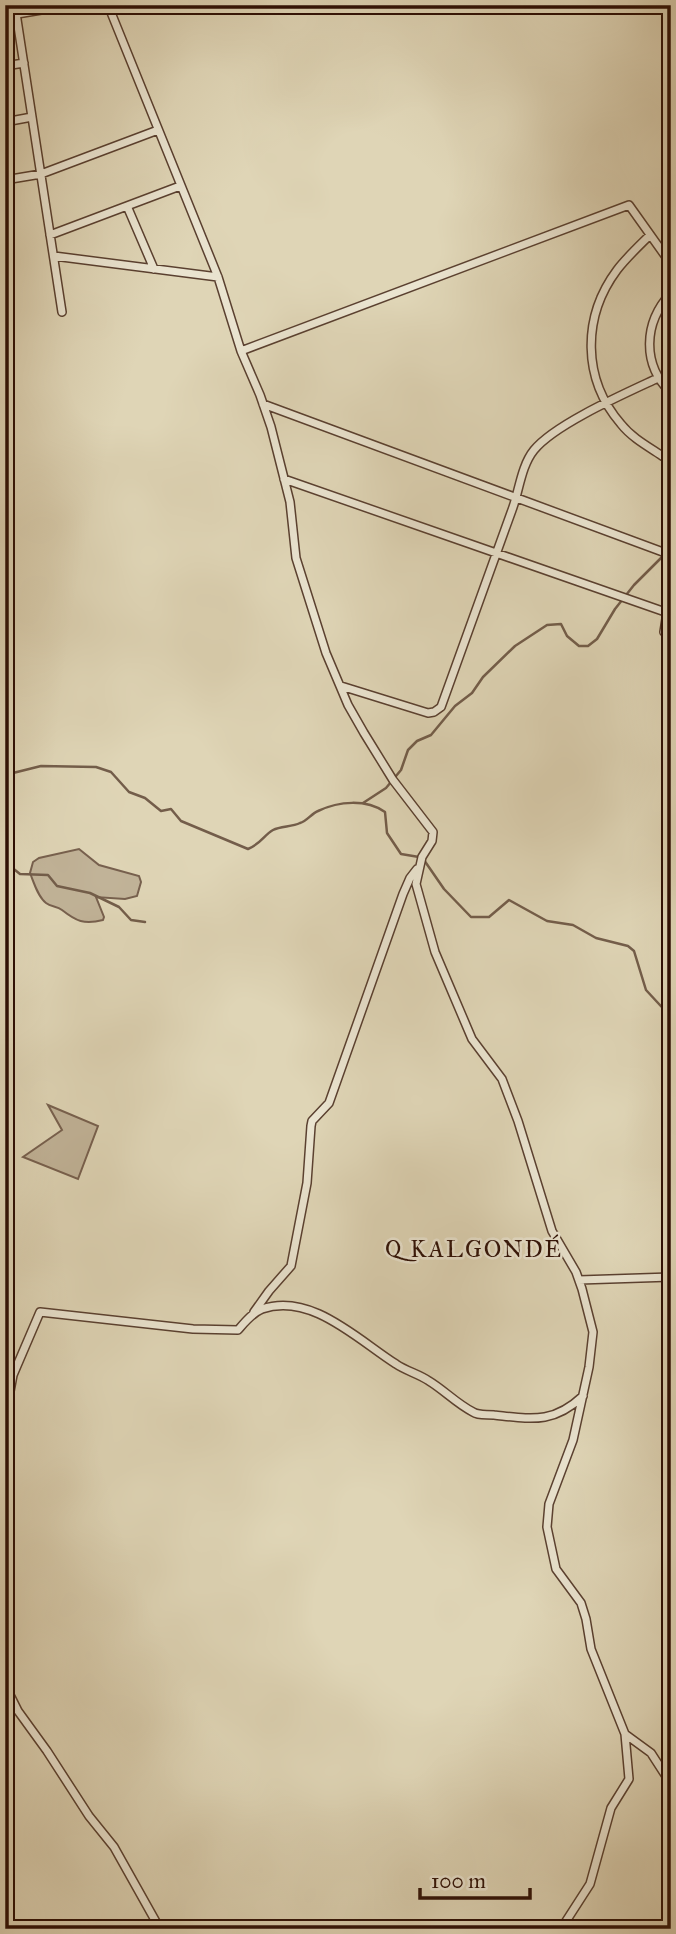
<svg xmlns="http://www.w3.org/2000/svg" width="676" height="1934" font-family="'IM FELL Great Primer',serif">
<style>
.green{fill:#c1b398;stroke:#77604e;stroke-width:2}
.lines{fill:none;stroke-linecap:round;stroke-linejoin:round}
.stream{stroke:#735d4a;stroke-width:2.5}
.minor-casing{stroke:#5a4030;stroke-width:10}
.tertiary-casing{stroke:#5a4030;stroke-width:12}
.minor{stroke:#eae4d0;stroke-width:7}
.tertiary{stroke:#eae4d0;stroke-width:9}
.labels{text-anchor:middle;stroke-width:5;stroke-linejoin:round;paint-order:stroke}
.quarter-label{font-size:23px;letter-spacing:2px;fill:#2d0e04;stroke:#eae4d0}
</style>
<rect width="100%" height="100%" fill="#dfd5b6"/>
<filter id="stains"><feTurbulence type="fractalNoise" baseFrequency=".00286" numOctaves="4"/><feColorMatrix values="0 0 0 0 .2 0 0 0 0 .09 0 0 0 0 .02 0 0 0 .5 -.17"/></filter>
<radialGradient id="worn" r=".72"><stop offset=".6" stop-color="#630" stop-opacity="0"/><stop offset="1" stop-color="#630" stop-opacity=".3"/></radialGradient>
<!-- green -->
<path class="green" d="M79,849L99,865L139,876L141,882L137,896L125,899L96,897L104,917L103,920C84,925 76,921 62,910C57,906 51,907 46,903C38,897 34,883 30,873L33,862L39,858Z
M48,1105L98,1126L78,1179L23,1157L62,1130Z"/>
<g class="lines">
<!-- stream -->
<path class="stream" d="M5,775L41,766L96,767L111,772L129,792L145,798L161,811L171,809L181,821L248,849C262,843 264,835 273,830C281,826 292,827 300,823C307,821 311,814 318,811C339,801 366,799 385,812L387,833L401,854L419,857
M363,803L386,788L401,770L408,750L417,741L431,735L455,706L472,693L483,677L515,646L547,625L561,624L567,636L579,646H588L597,639L615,609L634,585L671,548
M424,860L444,889L471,917H489L509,900L547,921L573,925L596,938L628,946L634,951L646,990L671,1017
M5,862L20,874L48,875L57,886L90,893L119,907L131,920L145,922"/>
<defs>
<path id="minor" d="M108,5L218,277L241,351L260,395L271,427L290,502L296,558L326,653L348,705L364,733L393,780L433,832L432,841L422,857L416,884L435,952L472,1039L502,1079L518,1121L552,1231L576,1272L582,1289L593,1332L589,1367L573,1440L549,1504L547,1527L556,1569L581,1603L586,1619L591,1649L625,1734L651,1753L671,1784
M16,13L62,312
M5,66L24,63
M5,122L32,117
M5,180L41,174L158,130
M127,206L154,269
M50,235L180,186
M650,235C639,246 626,258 617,270C582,317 582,379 621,424C632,438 649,447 664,457L671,458
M54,256L218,277
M671,293C643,323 642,365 671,393
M241,351L629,205L671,264
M263,404L671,555
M284,479L671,614
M664,632L671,586
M341,686L428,713L434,712L441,707C465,641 488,576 512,510C519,492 521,466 534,450C555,424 626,393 658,378
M579,1280L671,1277
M254,1312L269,1291L291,1266L307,1183L311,1126L312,1121L329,1103L403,894L410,878L417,869
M5,1418L13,1375L40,1312L193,1329L238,1330C245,1322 252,1313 262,1309C311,1292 358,1340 396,1364C406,1371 419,1374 429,1381C444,1390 457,1404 473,1412C479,1416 487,1414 494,1415C532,1419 553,1424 583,1396
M5,1685L18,1711L47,1751L89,1816L114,1847L160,1929
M561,1929L590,1884L611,1808L629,1779L625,1734"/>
<path id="tertiary" d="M5,15L65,5"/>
</defs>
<!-- minor casing -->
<use href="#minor" class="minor-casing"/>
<!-- tertiary casing -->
<use href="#tertiary" class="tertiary-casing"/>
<!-- minor -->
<use href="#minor" class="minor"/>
<!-- tertiary -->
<use href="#tertiary" class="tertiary"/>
</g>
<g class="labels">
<!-- quarter labels -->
<g class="quarter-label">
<text x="474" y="1257">Q KALGONDÉ</text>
</g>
</g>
<!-- margin -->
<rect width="676" height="1934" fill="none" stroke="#dfd5b6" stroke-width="28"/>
<rect x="7" y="7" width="662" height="1920" fill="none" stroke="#2d0e04" stroke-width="3.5"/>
<rect x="14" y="14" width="648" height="1906" fill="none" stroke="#2d0e04" stroke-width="2"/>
<!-- scale -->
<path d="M420 1888v10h110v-10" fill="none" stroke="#2d0e04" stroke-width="3.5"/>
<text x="431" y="1888" font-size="21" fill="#2d0e04" stroke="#eae4d0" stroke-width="5" paint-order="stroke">100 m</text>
<rect width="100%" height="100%" filter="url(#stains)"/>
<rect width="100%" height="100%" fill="url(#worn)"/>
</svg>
